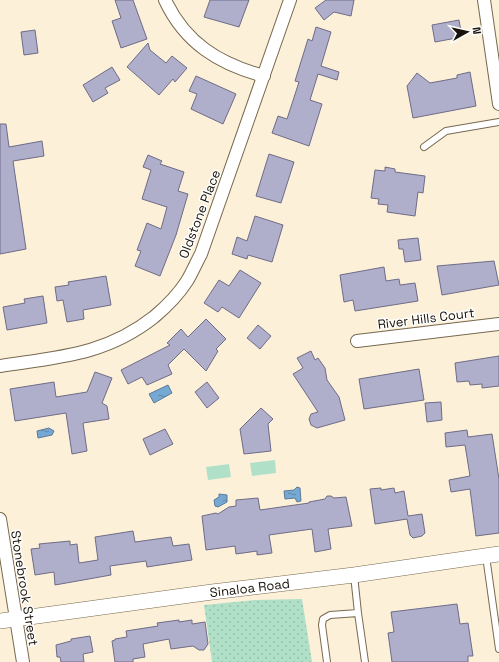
<svg xmlns="http://www.w3.org/2000/svg" width="499" height="662" font-family="'Space Grotesk',sans-serif">
<style>
.grass{fill:url(#grass-dots)}
.pitch{fill:#b1e0c8}
.water{fill:url(#water-ripples);stroke:#5a7b97}
.building{fill:#afaecb;stroke:#6e6c87}
.lines{fill:none;stroke-linecap:round;stroke-linejoin:round}
.service-casing{stroke:#77694f;stroke-width:8}
.minor-casing{stroke:#77694f;stroke-width:14}
.tertiary-casing{stroke:#77694f;stroke-width:16}
.service{stroke:#fff;stroke-width:6}
.minor{stroke:#fff;stroke-width:12}
.tertiary{stroke:#fff;stroke-width:15}
.labels{text-anchor:middle;stroke-width:3;stroke-linejoin:round;paint-order:stroke}
.street-label{font-size:13px;fill:#181208;stroke:#fefefe}
</style>
<defs>
<pattern id="grass-dots" width="8" height="8" patternUnits="userSpaceOnUse"><rect width="8" height="8" fill="#b1e0c8"/><path d="M2 2h.1M6 6h.1" fill="none" stroke="#98bfaa" stroke-width="1.8" stroke-linecap="round"/></pattern>
<pattern id="water-ripples" width="26" height="14" patternUnits="userSpaceOnUse"><rect width="26" height="14" fill="#76a8d4"/><path d="M2 4q2-2 4 0t4 0M15 11q2-2 4 0t4 0" fill="none" stroke="#6087aa"/></pattern>
</defs>
<rect width="100%" height="100%" fill="#fdf0d8"/>
<!-- grass -->
<path class="grass" d="M302,599L312,662H212L204,605L255,600Z"/>
<!-- pitch -->
<path class="pitch" d="M275,460L276,473L252,476L250,463Z
M229,464L231,477L208,480L206,467Z"/>
<!-- water -->
<path class="water" d="M168,385L172,393L154,403L149,394Z
M49,428L54,431L52,435L38,438L37,431Z
M297,487L300,488L301,501L297,502L295,498L285,499L284,491L294,490Z
M219,494L227,495V502L218,507L215,506L214,500L219,497Z"/>
<!-- building -->
<path class="building" d="M115,0H133L147,39L121,48L112,21L121,18Z
M210,0H249L239,27L204,17Z
M326,0H354L351,16L334,12L324,20L315,8Z
M459,20L462,37L435,42L432,25Z
M316,27L331,32L321,66L339,72L337,80L318,74L310,100L322,104L309,146L272,133L278,116L287,119L299,82L295,81L308,39L312,41Z
M35,30L38,53L24,55L21,32Z
M148,43L150,50L166,63L172,56L187,68L175,82L173,79L159,95L127,67Z
M112,67L120,80L105,88L108,93L93,102L83,85Z
M470,72L476,106L413,118L407,86L417,73L430,83L457,78V75Z
M196,76L236,94L223,124L191,109L197,94L189,91Z
M0,124H6L9,147L42,141L44,156L13,161L26,249L0,254Z
M269,154L294,162L281,203L256,196Z
M148,155L162,161L160,164L184,172L178,191L188,194L176,235L160,276L135,266L141,251L137,250L147,223L161,229L167,207L142,199L151,170L143,167Z
M385,167L395,169V172L425,176L423,193L418,192L415,216L387,212L388,205L378,204L379,199L371,198L375,170L385,171Z
M255,216L283,225L272,262L248,255L247,259L232,254L237,237L247,241Z
M418,238L421,260L405,262L403,249H399L398,240Z
M494,261L499,285L442,295L437,266Z
M384,267L386,281L399,279L400,285L415,283L418,301L355,311L353,300L344,302L340,275Z
M240,270L261,283L239,318L222,307L218,312L204,303L219,280L229,286Z
M106,276L111,305L83,310L84,319L67,322L63,300L57,301L55,287L69,285L68,282Z
M43,296L47,323L7,330L3,307L25,303L24,299Z
M206,319L226,339L216,349L218,351L206,371L184,349L168,365L172,374L147,385L142,377L128,384L121,370L170,345L167,343L181,329L188,337Z
M258,325L271,336L260,349L247,338Z
M311,351L315,360L318,358L325,368L327,380L339,397L345,420L317,428L311,425L309,419L311,414L318,412L293,374L303,368L297,358Z
M499,356V386L482,388V384L470,385L469,381L457,382L455,363Z
M419,369L424,400L364,409L359,379Z
M95,372L112,378L102,403L107,406L109,419L83,423L87,451L72,454L66,413L15,421L10,389L54,382L56,397L87,392Z
M207,382L219,398L207,408L195,392Z
M441,402L442,420L427,422L425,403Z
M261,408L273,419L268,424L271,451L244,454L240,429Z
M165,429L173,444L150,455L143,439Z
M467,430L468,437L492,434L499,479V533L476,536L470,489L451,492L449,480L470,476L465,445L446,447L445,433Z
M381,488V490L394,488L395,493L404,491L408,516L422,514L425,533L422,536L413,538L410,535L407,519L375,524L370,489Z
M327,496H331L334,498L346,497L352,526L328,529L331,549L315,552L312,529L269,535L272,553L257,555V551L236,554L235,546L206,550L202,516L216,513L218,514L229,507L236,506V500L258,498L260,510L309,503V502L325,499Z
M133,531L135,542L171,537L173,546L189,544L192,560L147,567L146,561L110,566L111,575L55,585L54,572L35,575L31,549L40,548L39,544L70,541V545L77,544L79,563L98,560L95,537Z
M457,604L460,624L468,623L473,656H468V662H392L388,633L394,632L391,612Z
M179,620V622L192,620V624L205,622L208,644L204,650H199L193,646L171,649L169,639L143,644L145,657L133,659V662H115L112,641L115,640V639L127,637L126,631L158,626L157,623Z
M90,636L93,652L83,654L84,662H61L60,657H57L56,645L71,641V639Z"/>
<g class="lines">
<defs>
<path id="service" d="M424,147L446,131L499,122
M486,556L499,649
M358,613L365,662
M327,662L322,625L323,619L330,615L358,613L354,575"/>
<path id="minor" d="M165,0C185,43 219,64 264,76
M484,0L499,104
M357,341L499,324
M0,366C59,357 106,355 154,317C166,307 178,295 187,281C192,273 196,263 201,254L290,0
M0,519L23,662"/>
<g id="tertiary">
<path id="s1" d="M0,621L212,592L354,575L499,554"/>
</g>
</defs>
<!-- service casing -->
<use href="#service" class="service-casing"/>
<!-- minor casing -->
<use href="#minor" class="minor-casing"/>
<!-- tertiary casing -->
<use href="#tertiary" class="tertiary-casing"/>
<!-- service -->
<use href="#service" class="service"/>
<!-- minor -->
<use href="#minor" class="minor"/>
<!-- tertiary -->
<use href="#tertiary" class="tertiary"/>
</g>
<g class="labels">
<!-- street labels -->
<g class="street-label">
<text transform="translate(199 214) rotate(-69)" y="5">Oldstone Place</text>
<text transform="translate(426 318) rotate(-7)" y="5">River Hills Court</text>
<text dy="5" stroke="none"><textPath href="#s1" startOffset="252">Sinaloa Road</textPath></text>
<text transform="translate(25 588) rotate(81)" y="5">Stonebrook Street</text>
</g>
</g>
<!-- north arrow -->
<g transform="translate(467 32) rotate(82)" stroke="#fefefe" stroke-width="3" paint-order="stroke">
<path d="M0-3L7 15L0 10L-7 15Z" fill="#181208"/>
<text y="-6" font-size="11" font-weight="bold" text-anchor="middle" fill="#181208">N</text>
</g>
</svg>
